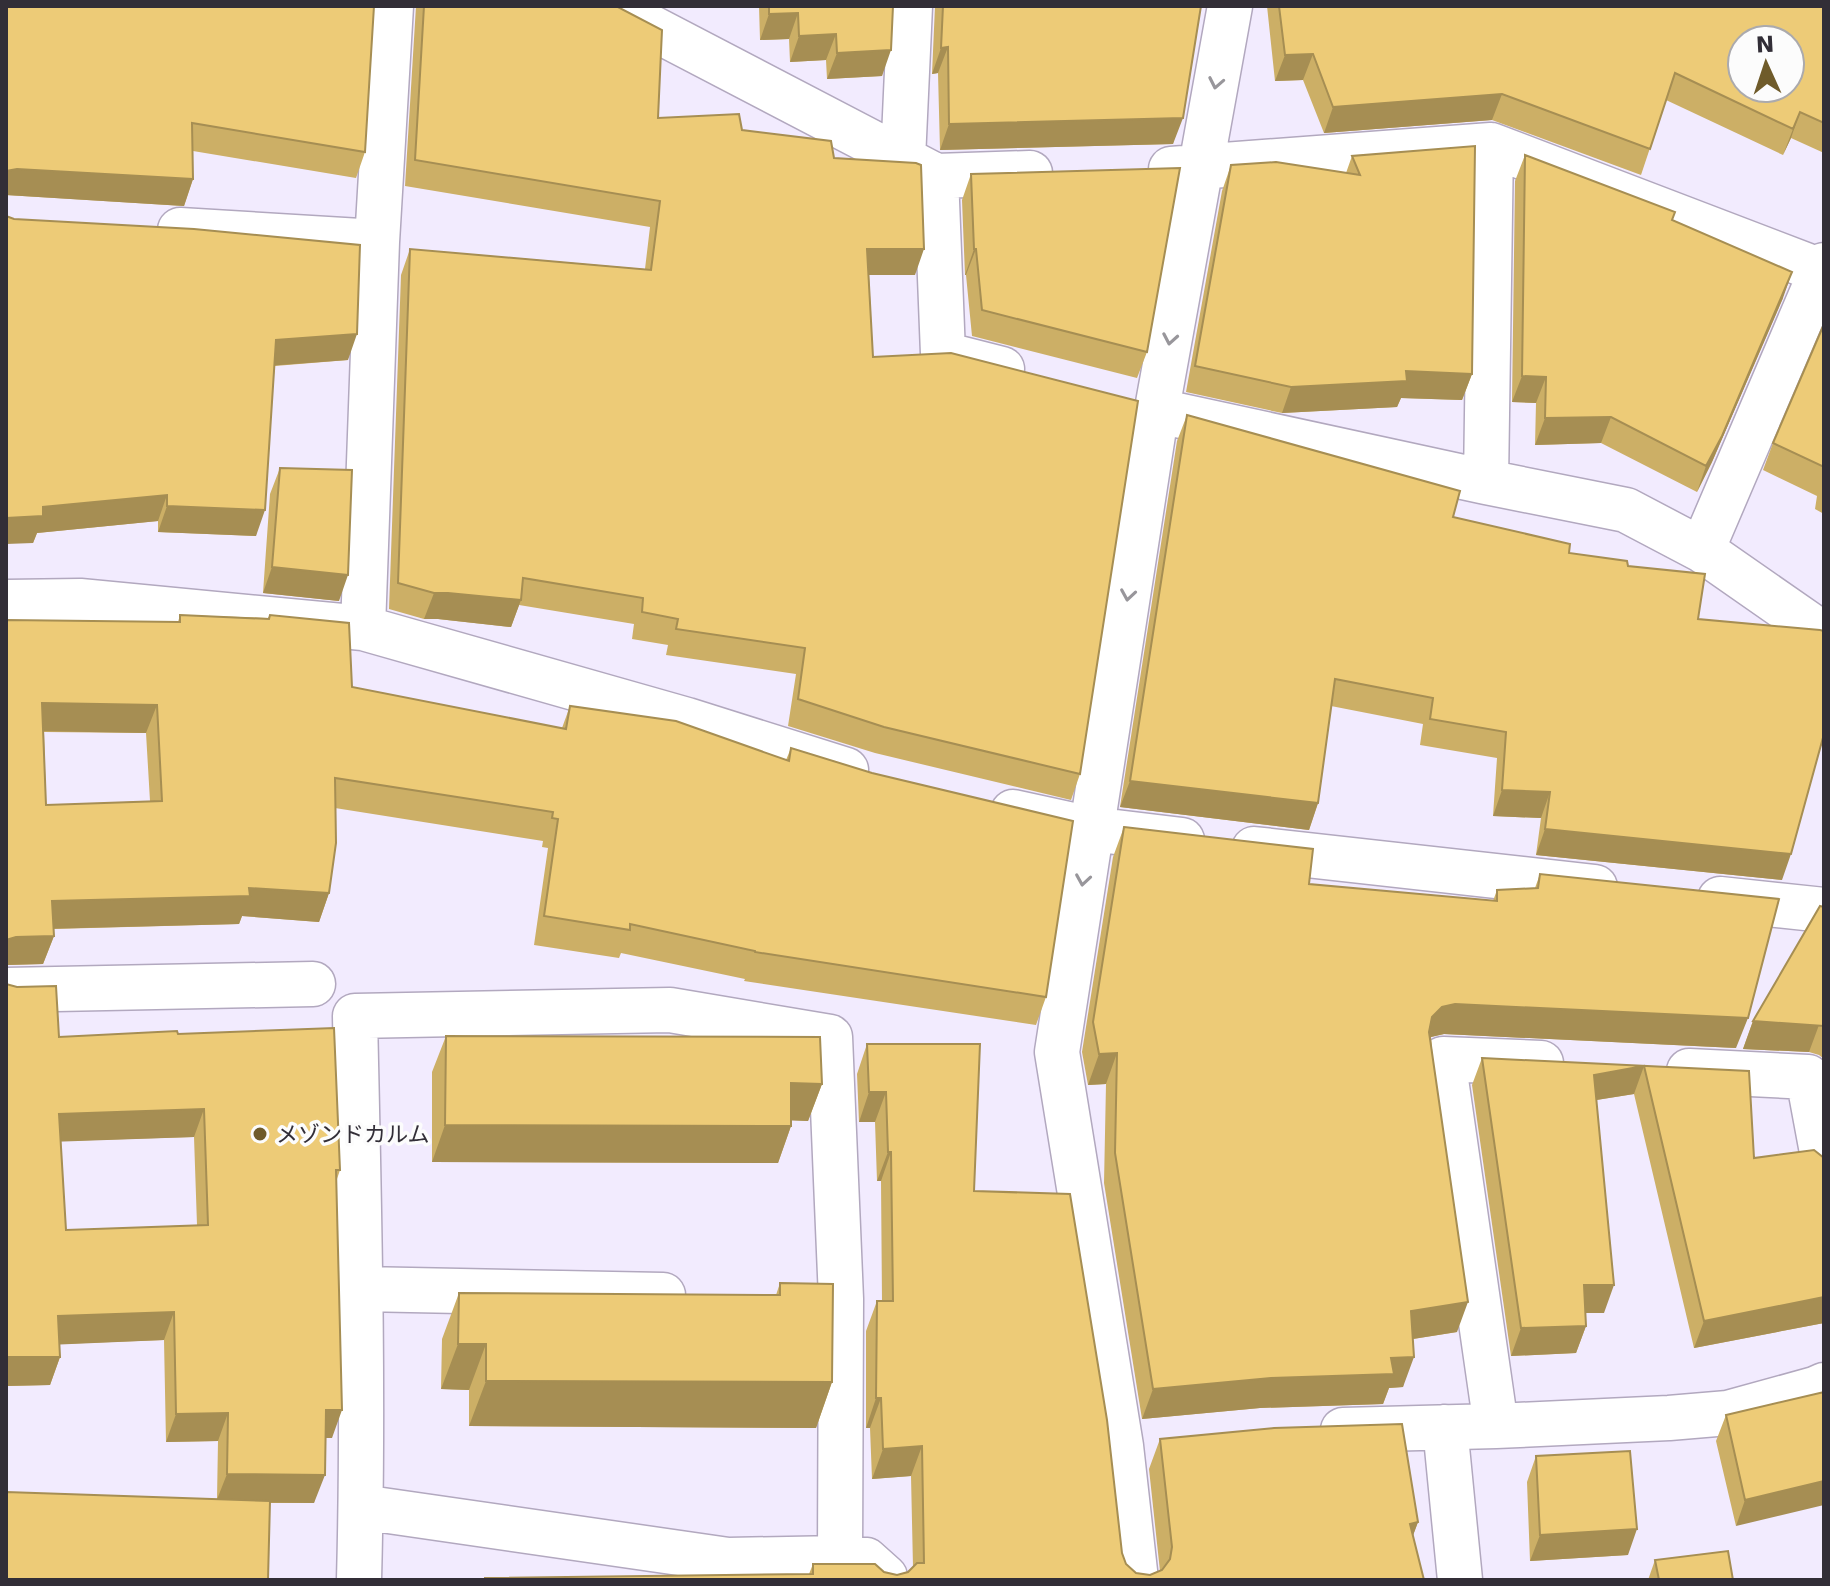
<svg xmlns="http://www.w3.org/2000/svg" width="1830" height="1586" font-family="'DejaVu Sans','Noto Sans JP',sans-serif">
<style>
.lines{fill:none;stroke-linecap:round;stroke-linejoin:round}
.minor-casing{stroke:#b2a8bf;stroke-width:47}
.minor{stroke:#fff;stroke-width:44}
.wall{fill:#ccaf66;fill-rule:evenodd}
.shaded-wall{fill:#a68e53}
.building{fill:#edcb77;stroke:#a68e53;stroke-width:2;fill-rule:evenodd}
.oneway{stroke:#98969b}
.poi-dot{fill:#6f5b2a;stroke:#fcfcfc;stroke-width:3}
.labels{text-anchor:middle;stroke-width:7;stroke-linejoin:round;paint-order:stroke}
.poi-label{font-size:22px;fill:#322e37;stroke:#fcfcfc;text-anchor:start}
</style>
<rect width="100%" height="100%" fill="#f2ebfe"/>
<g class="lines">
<defs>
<path id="minor" d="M610,6L936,176L1030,173
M903,159L910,6
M1171,169L1491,145L1821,271
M936,176L943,354L1002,369
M180,230L377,242
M1177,415L1486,482L1626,510L1702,550L1824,635
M1486,482L1491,145
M1702,550L1824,265
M6,602L80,601L363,628L687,720L846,770
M363,628L377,242L391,6
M1013,812L1091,829L1182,840
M1254,849L1595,887
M1720,899L1824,910
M6,990L313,984
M1689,1071L1808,1077L1824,1163
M361,1289L663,1295
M1496,1426L1443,1059L1541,1063
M1445,1427L1460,1580
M1343,1430L1496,1426L1669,1418L1728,1413L1815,1389L1824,1385
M361,1507L728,1560L840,1558L866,1560L885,1577V1580
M359,1580C364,1392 359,1204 355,1016L670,1010L830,1037L841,1299L840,1558
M1136,1580L1121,1446L1057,1052L1157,409L1230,6"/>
</defs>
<!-- minor casing -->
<use href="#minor" class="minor-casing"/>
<!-- minor -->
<use href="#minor" class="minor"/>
</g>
<!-- wall -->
<path class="wall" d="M6,6L365,152L356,178L193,151V179L184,206L6,195Z
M416,6H616L658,118L742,130L834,158L915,275H869L873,357L1080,774L1071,800L875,753L788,726L796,674L666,655L668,645L632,639L634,624L519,605L511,627L438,619H424L389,609L401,275L410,249L645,269L650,227L405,186Z
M759,6H893L882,76L827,79L826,60L790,62L789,39L760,40Z
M935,6H1201L1173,144L940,150L938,73L932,74Z
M1267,6H1824V153L1791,138L1783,155L1666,100L1641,175L1492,120L1324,133L1303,80L1275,81Z
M1525,155L1672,220L1783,298L1712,462L1697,492L1601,443L1535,445L1536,403L1512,402L1515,181Z
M1352,156L1472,374L1462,400L1401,398L1397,407L1282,413L1186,392L1222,191L1231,165L1346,173Z
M971,174L1147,352L1137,378L972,336L966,275H965L962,200Z
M6,216L348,360L275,366L256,536L158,532V521L37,533L33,543Z
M1824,324V514L1815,509L1817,496L1763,470L1773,443Z
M1187,415L1453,517L1569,553L1628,566L1698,619L1782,880L1536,855L1541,818L1493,816L1497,758L1420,745L1423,724L1331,706L1318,803L1309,830L1120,807L1177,441Z
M280,468L339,601L263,593L270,494Z
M180,615L268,618L270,615L352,687L562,728L570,706L786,760L791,748L1046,997L1036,1025L744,981L745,979L621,953L619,958L534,945L548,848L542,847L543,841L335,808L329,893L319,922L242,916L239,924L53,929L54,936L43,964L6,965V620L178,622ZM44,732L146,733L150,801L46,805Z
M1124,827L1309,884L1493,901L1497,890L1535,888L1540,874L1736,1048L1444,1034L1431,1037L1457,1332L1413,1339L1403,1387L1389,1388L1383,1404L1260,1408L1142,1419L1104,1183L1106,1084L1088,1085L1082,1052L1113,857Z
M1824,907V1059L1819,1055L1809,1052L1743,1049L1753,1021Z
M6,984L59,1037L178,1034L340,1170L336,1182L332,1438H326L314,1503H270L217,1499L218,1441L166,1442L164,1340L59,1344L60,1357L50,1385L6,1386ZM194,1137L197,1225L66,1230L61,1141Z
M446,1036L822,1084L808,1121L791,1120V1126L778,1163L432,1162V1072Z
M867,1044H980L974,1191L1070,1194L1107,1420L1122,1553L1126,1564L1136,1573L1150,1575L1160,1571L1149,1469L1160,1439L1274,1428L1402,1424L1418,1522L1413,1535L1424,1580H485V1578L809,1574L813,1564H875L884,1572L897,1575L908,1572L913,1567L911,1476L872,1479L870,1428H866V1331L877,1301H882L881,1181H877L875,1122H859L857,1074Z
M1482,1058L1749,1071L1754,1158H1824V1323L1694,1348L1634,1094L1596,1100L1604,1313H1585L1586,1326L1576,1353L1511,1356L1472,1085Z
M780,1283L832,1382L816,1428L469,1426V1390L441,1389L442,1339L459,1293L776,1295Z
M1824,1392L1736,1526L1716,1441L1726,1415Z
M1536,1456L1628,1555L1530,1561L1527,1482Z
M1655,1560L1733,1580H1648Z"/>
<!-- shaded-wall -->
<path class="shaded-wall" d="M798,13L789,39L760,40L769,14Z
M836,34L826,60L790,62L799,36Z
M948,47L938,73L932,74L941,48Z
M891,50L882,76L827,79L837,53Z
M1313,54L1303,80L1275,81L1285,55Z
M1502,94L1492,120L1324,133L1333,107Z
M1800,112L1791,138L1783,155L1793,129Z
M1183,118L1173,144L940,150L949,124Z
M17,169L193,179L184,206L6,195V171Z
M867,249H924L915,275H858Z
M974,249H976L966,275H965Z
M1792,272L1783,298L1712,462L1697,492L1706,466Z
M357,334L348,360L267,366L276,340Z
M1406,371L1472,374L1462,400L1401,398L1397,407L1282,413L1291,387Z
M1522,376L1546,377L1536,403L1512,402Z
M1611,417L1601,443L1535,445L1545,418Z
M167,495L158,521L37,533L33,543L6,544V518L43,507Z
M167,506L265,510L256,536L158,532Z
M272,567L348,575L339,601L263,593Z
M434,593H448L521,600L511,627L438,619H424Z
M42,703L157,705L146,733L32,731Z
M1130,781L1318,803L1309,830L1120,807Z
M1502,790L1550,792L1541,818L1493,816Z
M1545,829L1791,854L1782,880L1536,855Z
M249,888L329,893L319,922L242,916L239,924L42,929L52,901Z
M54,936L43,964L6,965V940L16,937Z
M1455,1004L1748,1018L1736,1048L1444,1034L1431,1037L1421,1048L1432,1017L1442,1007Z
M1753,1021L1819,1025L1809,1052L1743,1049Z
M1117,1053L1106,1084L1088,1085L1099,1054Z
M1644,1066L1634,1094L1584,1102L1594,1075Z
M791,1083L822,1084L808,1121L778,1120Z
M869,1092H886L875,1122H859Z
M204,1109L194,1137L49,1142L59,1114Z
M445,1125L791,1126L778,1163L432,1162Z
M888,1152H891L881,1181H877Z
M1584,1285H1614L1604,1313H1574Z
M1824,1297V1323L1694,1348L1704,1321Z
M1468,1302L1457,1332L1400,1341L1411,1311Z
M174,1312L164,1340L48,1345L58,1316Z
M1586,1326L1576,1353L1511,1356L1521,1328Z
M458,1344H486L469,1390L441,1389Z
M6,1357H60L50,1385L6,1386Z
M1414,1357L1403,1387L1389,1388L1383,1404L1260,1408L1142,1419L1153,1389L1391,1358Z
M486,1381L832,1382L816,1428L469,1426Z
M876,1398H881L870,1428H866Z
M326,1410H342L332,1438H316Z
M228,1413L218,1441L166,1442L176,1414Z
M922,1446L911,1476L872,1479L883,1449Z
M227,1474L325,1475L314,1503L216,1502Z
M1824,1481V1505L1736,1526L1745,1500Z
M1418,1522L1407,1552L1410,1524Z
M1637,1529L1628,1555L1530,1561L1540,1535Z"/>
<!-- building -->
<path class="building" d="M6,6H374L365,152L192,123L193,179L17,169L6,171Z
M424,6H616L662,30L658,118L739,114L742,130L831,141L834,158L916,163L921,165L924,249H867L873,357L951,353L1138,401L1080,774L884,727L798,699L805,648L676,629L678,619L642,612L643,598L523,578L521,600L448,593H434L398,583L410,249L651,270L660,201L415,160Z
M769,6H893L891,50L837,53L836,34L799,36L798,13L769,14Z
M943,6H1201L1183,118L949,124L948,47L941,48Z
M1279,6H1824V123L1800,112L1793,129L1675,73L1650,149L1502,94L1333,107L1313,54L1285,55ZM1742,40H1790V88H1742Z
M1475,146L1472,374L1406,371L1407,381L1291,387L1195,366L1231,165L1276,162L1360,175L1352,156Z
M1525,155L1675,212L1672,220L1792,272L1722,436L1706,466L1611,417L1545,418L1546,377L1522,376Z
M1180,168L1147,352L982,310L976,249H974L971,174Z
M6,216L14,219L194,229L360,245L357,334L276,340L265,510L167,506V495L43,507V516L6,518Z
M1824,324V467L1773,443Z
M1187,415L1460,491L1453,517L1570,544L1569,553L1627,561L1628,566L1705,574L1698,619L1820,630L1824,631V734L1791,854L1545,829L1550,792L1502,790L1506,732L1430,719L1433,698L1335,679L1318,803L1130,781Z
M280,468L352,470L348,575L272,567Z
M180,615L269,619L270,615L349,623L352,687L566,729L570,706L676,721L789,761L791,748L872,773L1073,821L1046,997L755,952V951L630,924V930L544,916L558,819L552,818L553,812L335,778L336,843L329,893L249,888L250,896L52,901L54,936L16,937L6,940V620L180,622ZM42,703L157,705L162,801L46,805Z
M1124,827L1313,849L1309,884L1497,901V890L1538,888L1540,874L1779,899L1748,1018L1455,1004L1442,1007L1432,1017L1429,1032L1468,1302L1411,1311L1414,1357L1391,1358L1394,1374L1271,1378L1153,1389L1115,1153L1117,1053L1099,1054L1093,1022Z
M1820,906L1824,907V1026L1753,1021Z
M6,984L17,987L56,986L59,1037L177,1031L178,1034L334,1028L340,1170H336L342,1410H326L325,1475L227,1474L228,1413L176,1414L174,1312L58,1316L60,1357H6ZM204,1109L208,1225L66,1230L59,1114Z
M446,1036L820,1037L822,1084L791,1083V1126L445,1125Z
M867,1044H980L974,1191L1070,1194L1107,1420L1122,1553L1126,1564L1136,1573L1150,1575L1162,1570L1170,1559L1172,1547L1160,1439L1274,1428L1402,1424L1418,1522L1410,1524L1424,1580H485V1578L813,1574V1564H875L884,1572L897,1575L908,1572L917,1563H924L922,1446L883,1449L881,1398H876L877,1301H893L891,1152H888L886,1092H869Z
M1482,1058L1749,1071L1754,1158L1814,1150L1824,1158V1297L1704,1321L1644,1066L1594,1075L1614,1285H1584L1586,1326L1521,1328Z
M780,1283L833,1284L832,1382L486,1381V1344H458L459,1293L780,1295Z
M1824,1392V1481L1745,1500L1726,1415Z
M1630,1451L1637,1529L1540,1535L1536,1456Z
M6,1492L270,1501L268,1580H6Z
M1728,1551L1733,1580H1659L1655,1560Z"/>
<!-- one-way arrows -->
<defs><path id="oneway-chevron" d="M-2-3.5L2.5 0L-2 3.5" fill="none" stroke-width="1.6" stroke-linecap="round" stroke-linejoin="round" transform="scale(2)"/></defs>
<g class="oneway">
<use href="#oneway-chevron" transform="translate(1216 83) rotate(101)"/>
<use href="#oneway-chevron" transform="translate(1170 339) rotate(100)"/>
<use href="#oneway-chevron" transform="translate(1128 595) rotate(99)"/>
<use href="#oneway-chevron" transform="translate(1083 880) rotate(99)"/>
</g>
<!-- markers -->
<circle class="poi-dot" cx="260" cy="1134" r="8"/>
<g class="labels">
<!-- poi labels -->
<g class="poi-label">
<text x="276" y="1142">メゾンドカルム</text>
</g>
</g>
<!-- border -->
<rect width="1830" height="1586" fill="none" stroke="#322e37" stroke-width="16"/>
<!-- north arrow -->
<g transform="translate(1766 64) rotate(357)"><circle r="38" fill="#fcfcfc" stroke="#abaaad" stroke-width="2"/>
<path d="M0-6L14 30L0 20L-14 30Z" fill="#6f5b2a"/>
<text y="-12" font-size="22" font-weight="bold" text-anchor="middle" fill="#322e37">N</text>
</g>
</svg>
